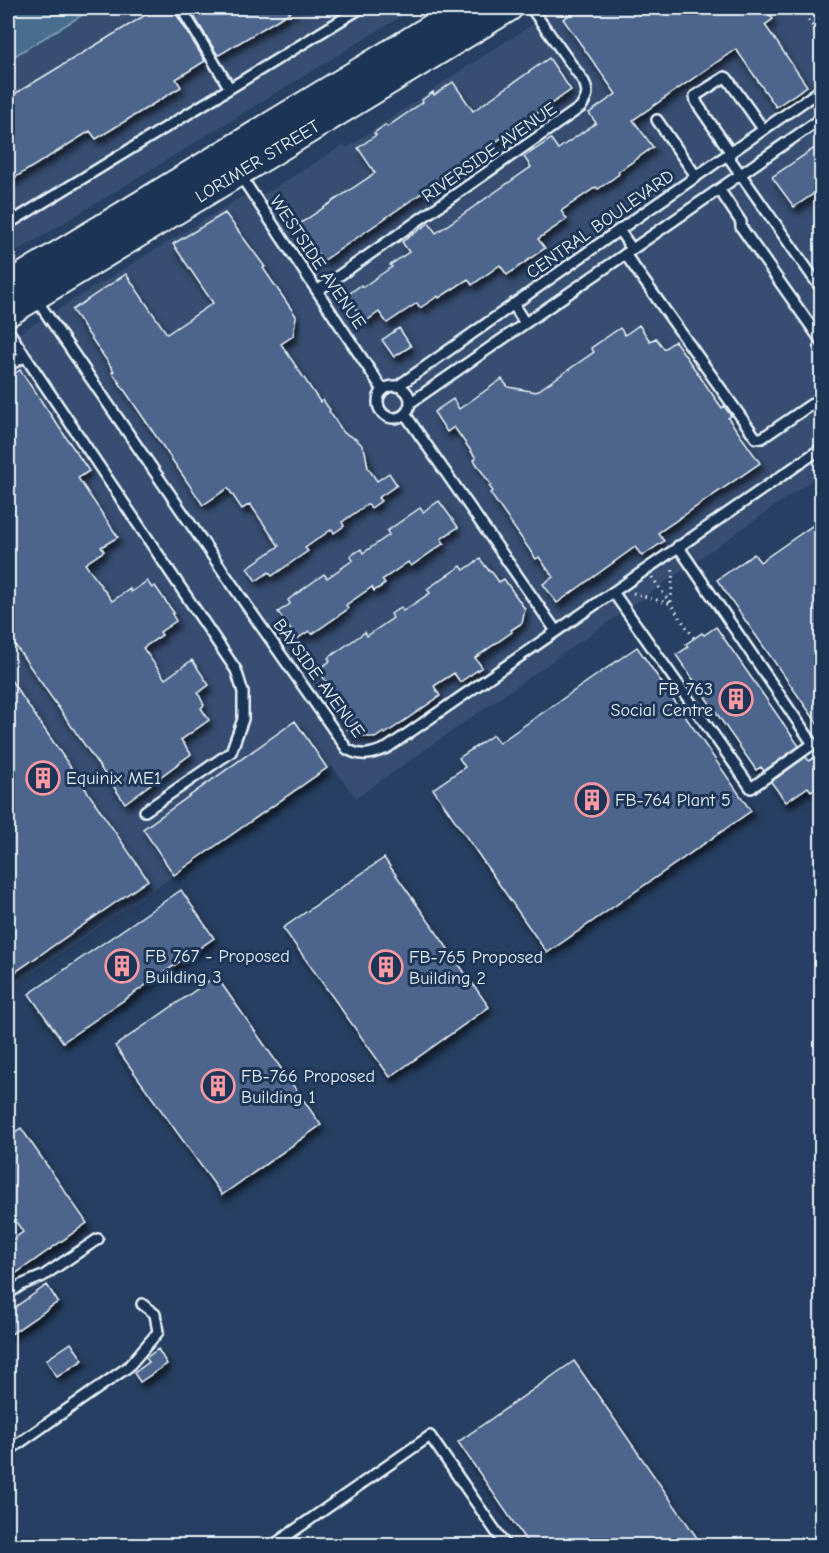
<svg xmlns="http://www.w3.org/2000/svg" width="829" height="1553" font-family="'Comic Neue',sans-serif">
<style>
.built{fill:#374d72}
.water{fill:#476e8e;stroke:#87a2b8;stroke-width:1.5}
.building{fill:#4e658c;stroke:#e8f1f8;stroke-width:1.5;filter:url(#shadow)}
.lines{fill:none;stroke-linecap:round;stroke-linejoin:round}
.service-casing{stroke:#e8f1f8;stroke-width:14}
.secondary-casing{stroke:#e8f1f8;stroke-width:30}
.path{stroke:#e8f1f8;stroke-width:3;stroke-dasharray:1.5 4.5;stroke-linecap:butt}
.service{stroke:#1d3557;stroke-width:9}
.secondary{stroke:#1d3557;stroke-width:26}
.labels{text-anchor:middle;stroke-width:6;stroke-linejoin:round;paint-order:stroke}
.street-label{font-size:18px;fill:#e8f1f8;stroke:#1d3557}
.poi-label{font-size:18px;fill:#e8f1f8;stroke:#1d3557;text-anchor:start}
</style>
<defs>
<filter id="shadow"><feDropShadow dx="3.5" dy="6" stdDeviation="3" flood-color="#0009"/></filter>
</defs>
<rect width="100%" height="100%" fill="#273f62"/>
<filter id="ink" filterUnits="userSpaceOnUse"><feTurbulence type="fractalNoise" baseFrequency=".0167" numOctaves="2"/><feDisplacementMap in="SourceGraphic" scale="12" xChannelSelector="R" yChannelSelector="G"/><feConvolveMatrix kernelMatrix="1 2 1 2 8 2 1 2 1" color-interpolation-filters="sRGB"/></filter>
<g filter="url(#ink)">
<!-- built -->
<path class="built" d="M94,8H415L8,257V60Z
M558,8H814L822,19L821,474L356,798L332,766L8,990V340L241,197L263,195L343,145L347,148L457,73Z"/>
<!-- water -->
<path class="water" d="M8,8H94L8,60Z"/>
<!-- building -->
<path class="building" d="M157,8H174L175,12L205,61L176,79L181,87L96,139L90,131L8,182V98Z
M189,8H297L219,55L217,54Z
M580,8H765L773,19L765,25L807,86L776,107L736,49L633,120L653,147L618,172L619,174L611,180L598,189L596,187L561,211L567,219L538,239L545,248L507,275L500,265L472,285L468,279L439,298L438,296L420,308L417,303L387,323L379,312L365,322L346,296L361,285L363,287L377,277L392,267L390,265L409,252L402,242L429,223L436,233L531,167L524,157L551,139L558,149L596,123L589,113L616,94L563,19Z
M549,58L571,90L323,261L298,225L375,173L358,148L376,135L374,133L385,125L387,127L423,102L422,100L433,92L434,95L453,82L473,111Z
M822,143V188L794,207L772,177Z
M225,213L265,267L263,268L296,316L293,336L281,344L320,402L323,400L330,410L329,411L344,433L356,439L361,444L365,451L368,468L377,481L389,473L397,485L378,498L381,501L371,508L368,504L342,522L344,526L334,533L332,529L305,548L308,551L272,576L269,572L256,581L247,568L279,546L250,504L242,509L228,488L203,505L112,372L114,371L72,310L126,274L167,334L213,303L173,244Z
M639,325L650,341L656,338L664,349L675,341L722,408L724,406L731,416L728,418L760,463L658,533L664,541L642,556L635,547L557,603L543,584L553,577L539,557L536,559L490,493L493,491L489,486L491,485L474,460L476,458L454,427L447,432L434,412L453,399L459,409L502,379L508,387L536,392L594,352L591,348L620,328L625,335Z
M399,328L411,346L394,357L382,340Z
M20,370L89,471L78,478L118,537L101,547L104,551L85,564L112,601L130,589L131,592L147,581L152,588L155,586L174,613L172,614L176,621L160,632L162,635L143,648L165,679L192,660L209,685L198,693L204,705L201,708L209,720L181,740L191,754L125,803L8,635V378Z
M439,501L458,527L441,539L444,543L411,566L408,562L382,580L385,584L374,591L372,587L346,605L348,609L312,634L309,631L297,639L278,612L290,604L288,600L324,574L327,578L353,560L350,556L361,549L363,553L389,535L387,531L420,508L423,512Z
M822,519V730L717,580L754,554L760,562Z
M480,559L490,572L491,571L499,582L504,579L525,609L522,623L511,630L512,632L475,658L482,667L460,682L454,673L434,686L440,696L385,734L384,732L375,738L351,734L327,699L332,695L325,685L328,684L318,670L330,661L328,658L348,644L365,632L367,636L393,618L391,614L401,607L403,611L430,593L427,589L461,566L464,570Z
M716,627L799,746L764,771L761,767L756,770L676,655L688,647L686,644L702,633L704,635Z
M637,647L751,811L547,953L433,789L465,767L459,758L493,735L499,743Z
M8,676L148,880L8,977Z
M295,721L327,768L174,875L143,829Z
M822,753V784L811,791L808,787L786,802L771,782L806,757L809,761Z
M384,858L489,1007L390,1077L283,928Z
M181,890L214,938L63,1042L29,994Z
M216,976L321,1125L222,1195L115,1046Z
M21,1128L87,1223L8,1279V1243L23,1232L8,1210V1137Z
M47,1285L58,1302L8,1336V1312Z
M71,1343L83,1360L57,1377L46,1360Z
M158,1349L167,1364L140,1382L134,1373L149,1362L146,1358Z
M574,1361L702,1545H529L458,1442Z"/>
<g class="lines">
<defs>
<path id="service" d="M181,8L229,87
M657,120L696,176
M731,153L698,105L696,101L695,96L725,77L727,78L763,129
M727,155L822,290
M240,175L383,390
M719,189L741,222V227L822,342
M8,224L361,8
M619,230L632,249
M625,254L756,438H762L822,397
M317,291L581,107C587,98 589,92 584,82L531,8
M36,299L249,609L347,749C362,758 372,754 387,748L822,448
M513,304L525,323
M8,330L25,356L8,366
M25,356L236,670L243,692V719L231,752L145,811
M398,386L619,230L822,89
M378 402a16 16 0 1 1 32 0a16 16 0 1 1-32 0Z
M410,403L822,118
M405,414L556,631
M613,592L751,788L813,744L678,546
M8,1294L21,1285L43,1276L98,1239
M8,1451L128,1367L158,1332L155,1314L142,1304
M272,1546L430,1436L506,1546"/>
<g id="secondary">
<path d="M8,285L464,8"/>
<path id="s1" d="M8,313L509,8"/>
</g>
</defs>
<!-- service casing -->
<use href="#service" class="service-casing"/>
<!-- secondary casing -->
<use href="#secondary" class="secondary-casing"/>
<!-- path -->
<path class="path" d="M808,20L822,39
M652,577L694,638
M633,593L671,604L673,566"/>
<!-- service -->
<use href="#service" class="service"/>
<!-- secondary -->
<use href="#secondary" class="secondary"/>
</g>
</g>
<!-- icons -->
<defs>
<symbol id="building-ring" viewBox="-11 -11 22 22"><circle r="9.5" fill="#1d3557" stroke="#ff9aa2" stroke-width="1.5"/><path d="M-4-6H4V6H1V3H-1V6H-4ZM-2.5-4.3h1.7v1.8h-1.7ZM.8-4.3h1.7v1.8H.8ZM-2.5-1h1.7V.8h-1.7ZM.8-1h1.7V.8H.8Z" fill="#ff9aa2"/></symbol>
</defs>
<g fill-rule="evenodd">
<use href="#building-ring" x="717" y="680" width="38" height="38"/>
<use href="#building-ring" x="24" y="759" width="38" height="38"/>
<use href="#building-ring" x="573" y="781" width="38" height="38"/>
<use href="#building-ring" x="103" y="947" width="38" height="38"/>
<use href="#building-ring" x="367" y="948" width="38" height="38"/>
<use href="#building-ring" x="199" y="1067" width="38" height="38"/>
</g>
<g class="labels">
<!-- street labels -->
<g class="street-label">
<text transform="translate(489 152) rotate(-35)" y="6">RIVERSIDE AVENUE</text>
<text dy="6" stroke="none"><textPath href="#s1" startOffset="292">LORIMER STREET</textPath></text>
<text transform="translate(600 224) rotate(-35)" y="6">CENTRAL BOULEVARD</text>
<text transform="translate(318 262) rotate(56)" y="6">WESTSIDE AVENUE</text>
<text transform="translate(319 678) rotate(54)" y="6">BAYSIDE AVENUE</text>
</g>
<!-- poi labels -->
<g class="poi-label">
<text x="713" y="695" text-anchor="end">FB 763<tspan x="713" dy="21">Social Centre</tspan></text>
<text x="66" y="784">Equinix ME1</text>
<text x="615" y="806">FB-764 Plant 5</text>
<text x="145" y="962">FB 767 - Proposed<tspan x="145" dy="21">Building 3</tspan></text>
<text x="409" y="963">FB-765 Proposed<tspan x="409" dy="21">Building 2</tspan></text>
<text x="241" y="1082">FB-766 Proposed<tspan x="241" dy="21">Building 1</tspan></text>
</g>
</g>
<!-- margin -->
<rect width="829" height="1553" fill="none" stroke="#1d3557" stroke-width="30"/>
<rect x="15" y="15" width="799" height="1523" fill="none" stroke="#e8f1f8" stroke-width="2" filter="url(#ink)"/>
</svg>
